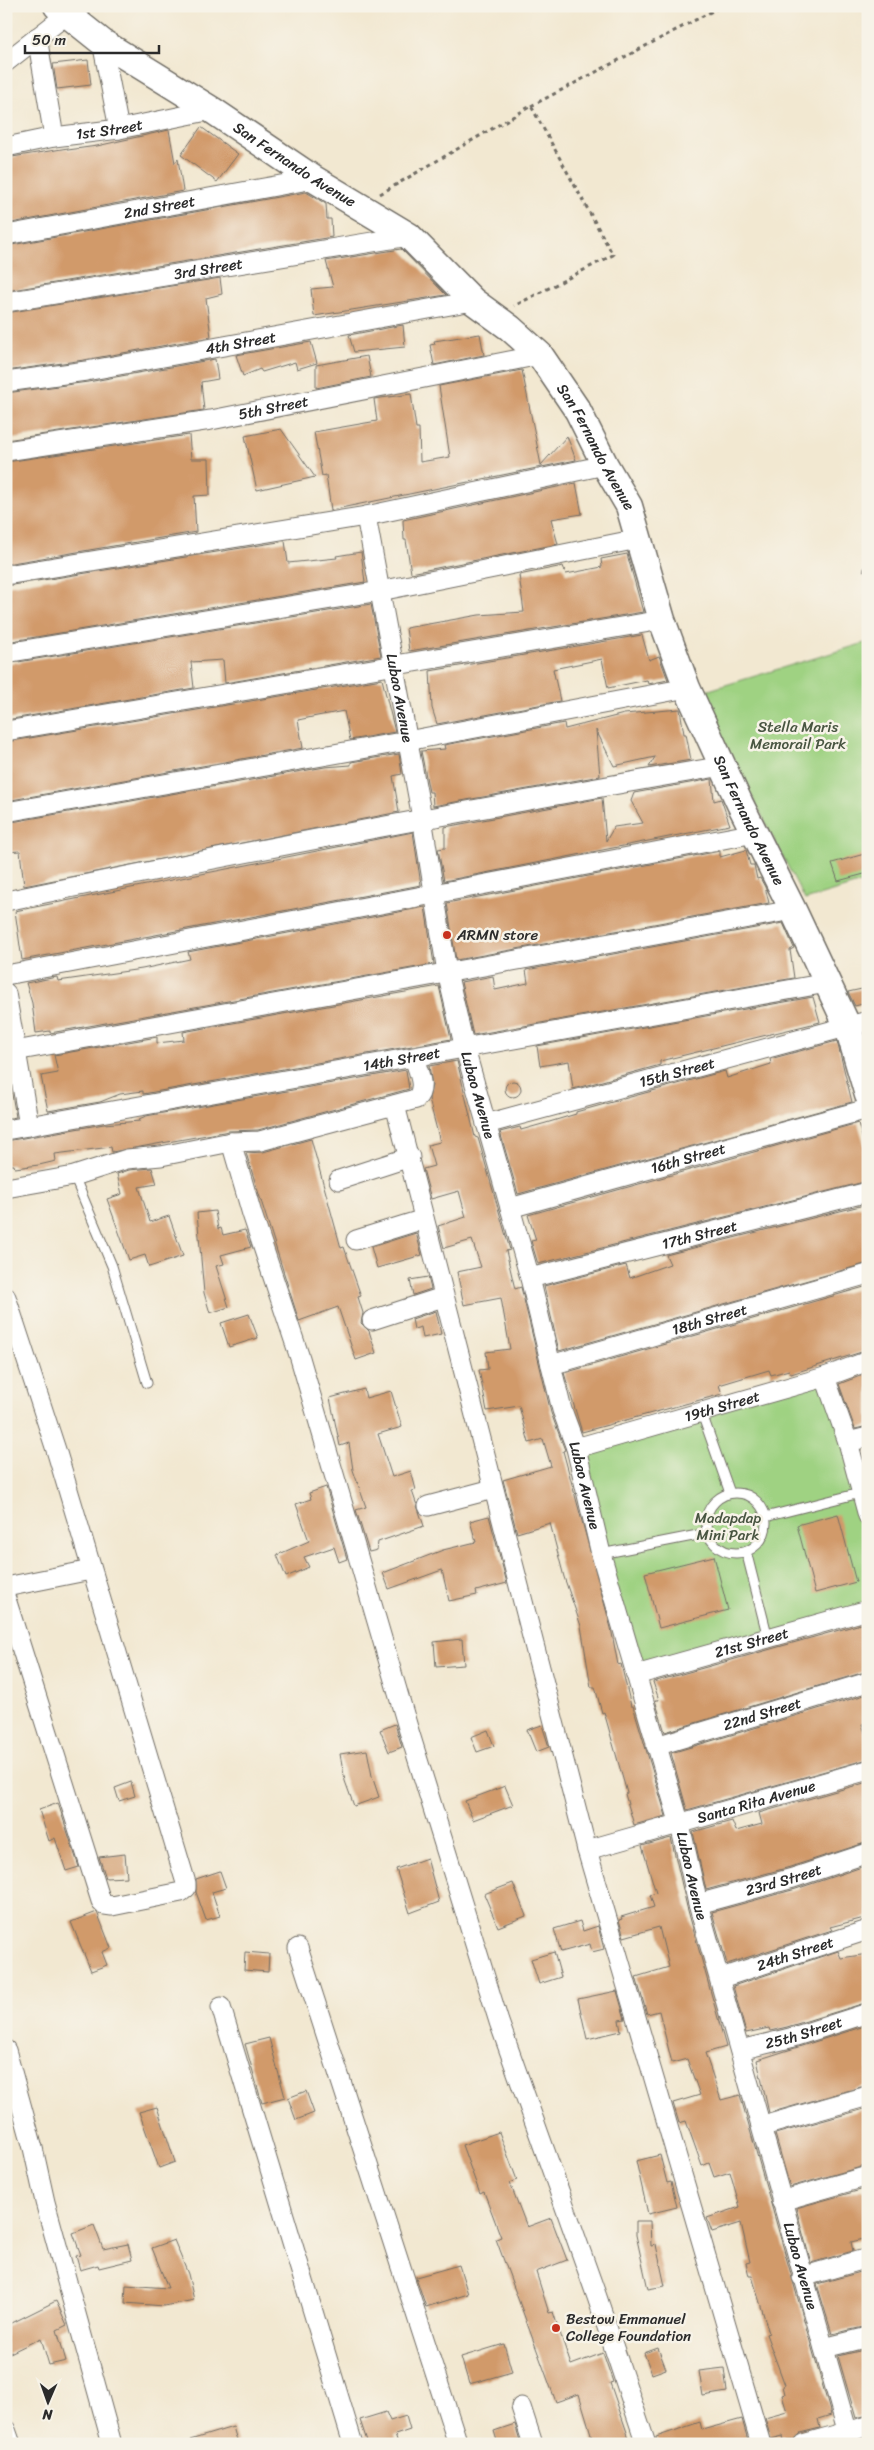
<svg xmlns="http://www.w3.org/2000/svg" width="874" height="2450" font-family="Sriracha,sans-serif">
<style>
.green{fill:#9fd282;stroke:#657e56}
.building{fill:#d19a6a}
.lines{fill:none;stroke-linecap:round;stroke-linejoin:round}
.lane-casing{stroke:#716d65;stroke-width:11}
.street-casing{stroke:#716d65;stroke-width:21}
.secondary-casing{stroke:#716d65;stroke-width:29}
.path{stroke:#716d65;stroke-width:3;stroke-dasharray:4 4;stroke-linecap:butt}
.lane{stroke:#fff;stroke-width:9}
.street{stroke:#fff;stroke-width:19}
.secondary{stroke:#fff;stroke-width:26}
.poi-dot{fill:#c8321e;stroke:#f7f3e8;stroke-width:2}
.labels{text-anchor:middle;stroke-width:5;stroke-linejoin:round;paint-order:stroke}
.street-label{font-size:15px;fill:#2b2b2b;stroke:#f7f3e8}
.park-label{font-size:15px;fill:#485541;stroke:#f7f3e8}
.poi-label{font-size:15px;fill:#2b2b2b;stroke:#f7f3e8;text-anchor:start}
</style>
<rect width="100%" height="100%" fill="#f7f3e8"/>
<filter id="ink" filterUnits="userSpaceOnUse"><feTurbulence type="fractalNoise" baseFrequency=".02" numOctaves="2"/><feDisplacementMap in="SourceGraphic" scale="10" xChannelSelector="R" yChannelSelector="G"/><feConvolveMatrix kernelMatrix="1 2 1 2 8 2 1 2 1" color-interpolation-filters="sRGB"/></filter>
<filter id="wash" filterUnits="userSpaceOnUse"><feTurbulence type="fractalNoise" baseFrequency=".0096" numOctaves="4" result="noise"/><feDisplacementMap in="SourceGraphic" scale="20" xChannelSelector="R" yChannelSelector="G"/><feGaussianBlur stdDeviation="1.12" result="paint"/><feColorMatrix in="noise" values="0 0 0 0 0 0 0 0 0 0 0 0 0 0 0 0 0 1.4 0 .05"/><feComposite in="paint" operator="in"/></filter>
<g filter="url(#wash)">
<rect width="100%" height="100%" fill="#f2e8d1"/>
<!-- green -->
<path class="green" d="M868,642V881L805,900L699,693Z
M825,1377L868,1513V1610L636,1675L576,1448Z"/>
<g id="blocks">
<!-- building -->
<path class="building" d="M88,60L91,85L57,89L53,64Z
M201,127L238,154L217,182L181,155Z
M169,130L175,163L178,159L183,191L6,224V158L68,148V150L97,146Z
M306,192L326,204L327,219H331L332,237L6,291V246Z
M401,249L446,295L314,316L311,289L333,287L326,261Z
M220,278L222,294L206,298L211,337L84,360L6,371V313Z
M403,325L405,347L354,352L349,335Z
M480,334L484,355L434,365L430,345L435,344L434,341Z
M311,342L317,363L297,369L295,362L262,372L260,369L243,376L236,355Z
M367,356L371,377L316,388V365Z
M215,359L218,379L201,382L204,410L6,440V393L88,382Z
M522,370L541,465L567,436L576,460L331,510L326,475L322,476L314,432L377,421L374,399L411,394L416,428H419L420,462L450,457L439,386Z
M281,429L315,477L257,490L245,436Z
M189,435L191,459H209L210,495L194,496L196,532L6,564V462Z
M576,483L582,514L551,519L558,544L411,573L406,540H404L403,520Z
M285,541L288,563L337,558L336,556L361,552L365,582L6,642V586Z
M627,554L643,612L409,651L406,628L479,615L524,612L519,575L563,566L566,574L602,567L601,559Z
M371,604L381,656L225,683L223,660L191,662L194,688L6,720V664Z
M642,635L649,660L659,656L668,680L648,684L647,680L608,688L602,659L553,669L560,701L437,724L432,708L430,671Z
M382,679L395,732L350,740L344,711L317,716L298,720L303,748L6,801V742Z
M680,709L684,734H686L691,760L649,767L655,757L614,766L596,730L600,776L433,806L432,792H429L421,751L445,749L444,745L564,723L565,729L624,714Z
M399,754L402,774L393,776L399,812L24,886L20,851L6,852V823L325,767L351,765V762Z
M712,779L714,801L721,799L730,825L444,881L438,849L445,848V827L602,798L606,841L614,827L643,823L631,801L634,793Z
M413,832L421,885L22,960L15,911Z
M746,850L750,865H754L757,879L760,878L765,887L769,903L456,960L447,903L720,851V857Z
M868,853V873L838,881L832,863Z
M425,907L434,964L50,1033V1031L36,1033L32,1003L26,983L57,977L58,981L142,969L190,959L188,952Z
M783,923L794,948L790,950L794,978L473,1035L461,982L493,976L495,990L528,983L526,970Z
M439,986L451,1039L143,1094V1091L120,1094L100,1102L48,1111L41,1076L58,1073L54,1055L157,1037V1043L184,1040L183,1032Z
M862,989L866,1003L855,1006L848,992Z
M813,997L820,1022L660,1061V1065L573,1089L569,1061L540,1066L537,1046Z
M837,1041L852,1102L518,1194L500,1132L520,1127L521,1130L546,1123L576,1114V1112L725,1071L727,1078L771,1064L770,1059Z
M457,1061L475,1137L478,1138L510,1250L506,1251L515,1289L521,1287L551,1413L565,1450L563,1451L611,1628L618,1665L621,1664L631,1706H633L666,1816L634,1825L625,1794L627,1793L604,1712L602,1713L595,1687H591L581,1626L564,1577L550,1523L517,1533L503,1480L551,1466L543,1439L529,1443L519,1406L487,1411L479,1370L488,1369L486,1352L510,1349L501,1298L464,1305L457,1272L481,1267L472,1240L444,1248L438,1226L466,1217L459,1191L431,1199L423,1169L434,1166L428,1145L440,1142L429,1099L432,1085L429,1066Z
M406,1070L409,1089L258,1130L229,1131L112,1152L111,1147L55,1154L56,1161L39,1165L15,1168L14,1165H6V1141L104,1124L140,1121L139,1119L146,1116Z
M505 1089a8 8 0 1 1 16 0a8 8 0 1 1-16 0Z
M11,1089L16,1117L6,1119V1090Z
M858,1123L868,1157V1181L538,1264L531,1241L536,1240L528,1215Z
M311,1139L341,1248L344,1247L361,1296L358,1297L363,1313L361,1323L369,1331L376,1353L356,1360L338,1307L299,1321L246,1153L263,1152Z
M152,1168L157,1184L139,1187L150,1222L169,1216L183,1256L149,1267L145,1255L129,1260L107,1199L122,1194L117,1174L129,1170Z
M868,1204V1263L559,1351L544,1286L626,1265L630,1278L670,1264L666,1255Z
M215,1211L218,1229L221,1228L223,1235L245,1230L251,1247L221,1255L224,1264L216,1266L229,1307L210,1313L204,1293L197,1213Z
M416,1233L422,1255L377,1268L371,1247Z
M428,1277L431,1289L413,1295L410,1280Z
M868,1286V1350L791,1374L789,1370L771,1375L769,1370L719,1385L722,1394L582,1432L564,1373Z
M436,1311L441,1334L423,1338L421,1327L414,1329L412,1319Z
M249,1314L258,1338L229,1347L221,1323Z
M868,1373V1426L855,1429L839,1384Z
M364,1389L366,1398L391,1391L402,1427L378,1434L392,1477L411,1471L416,1490L412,1491L424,1526L378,1542L377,1550L369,1552L356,1510L366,1507L353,1470L349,1443L340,1446L330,1398Z
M326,1487L347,1559L339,1562L334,1547L304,1557L309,1567L286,1577L277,1555L309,1541L296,1504L311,1499L309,1493Z
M838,1514L856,1582L815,1593L797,1525Z
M489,1516L507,1583L476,1591L477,1595L449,1601L442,1570L389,1589L383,1573L443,1550L476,1542L470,1521Z
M714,1556L728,1610L659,1628L645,1573Z
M868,1622V1671L665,1732L655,1700H659L653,1682Z
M462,1639L464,1665L436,1667L434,1642Z
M868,1694V1723L862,1724L868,1742V1759L687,1810L671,1753Z
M395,1724L402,1747L389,1752L380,1730Z
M542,1725L549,1747L536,1752L527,1730Z
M488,1730L494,1746L477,1752L471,1737Z
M367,1750L372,1776L379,1797L354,1806L345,1781L340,1754Z
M131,1782L135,1796L119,1801L115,1788Z
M868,1782V1842L790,1867L706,1890L693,1832L732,1821L736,1831L762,1824L759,1813Z
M505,1786L513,1805L473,1820L465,1801Z
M58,1803L79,1867L66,1871L55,1838L49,1841L39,1810Z
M671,1838L687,1907L726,2047L705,2053L721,2100L740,2095L831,2415L818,2419L820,2428L800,2433L793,2440L784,2442L783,2436L771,2439L765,2418L787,2412L782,2395L785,2394L783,2386L785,2385L766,2334L769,2333L752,2276H749L746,2263L750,2262L741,2223L712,2232L707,2218L740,2207L730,2172L714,2177L709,2163L702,2166L686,2121L679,2123L673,2103L700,2095L687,2059L672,2063L659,2011L647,2014L636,1977L669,1967L659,1927L624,1937L619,1920L622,1919L621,1917L654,1907L650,1895L656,1893L642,1846Z
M125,1854L127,1877L106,1878L99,1857Z
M427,1858L439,1902L410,1913L396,1869Z
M868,1865V1917L830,1927L832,1930L727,1964L712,1912L796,1889Z
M220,1871L226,1888L212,1892L220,1916L206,1920L196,1892V1879Z
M513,1883L526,1916L498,1927L484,1894Z
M97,1912L111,1948L102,1952L107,1965L91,1971L71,1922Z
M580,1921L583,1931L598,1926L604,1949L592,1952L590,1944L561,1952L554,1929Z
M838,1951L841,1958L868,1954V2002L787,2027L770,2031L769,2028L746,2033L733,1986Z
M245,1952L269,1954L268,1972L244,1970Z
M554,1952L561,1977L539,1984L531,1959Z
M617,1991L625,2019L619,2020L621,2031L587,2039L578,1999Z
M868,2025V2085L769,2113L757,2060Z
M269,2038L285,2097L262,2103L245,2044Z
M306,2091L314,2113L296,2120L288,2098Z
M157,2107L175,2162L159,2168L139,2112Z
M868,2108V2165L790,2187L775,2134Z
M499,2132L517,2180L510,2183L527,2227L551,2218L567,2260L536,2272L549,2313L553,2312L571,2365L603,2353L613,2382L610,2383L631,2444H594L579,2394L556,2402L496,2239L501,2237L484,2192L480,2194L462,2145Z
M660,2155L667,2183L671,2182L677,2207L648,2214L636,2161Z
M868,2188V2238L851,2242L853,2251L811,2263L796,2208Z
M636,2221H650L651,2246L656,2245L665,2286L648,2289L636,2235Z
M94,2225L103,2249L128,2244L132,2260L99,2268L98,2265L80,2270L76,2256L81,2255L73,2233Z
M174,2240L188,2274L194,2300L164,2306L125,2303L126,2285L168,2288L152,2248Z
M459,2265L468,2294L426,2307L416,2277Z
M868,2270V2326L832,2334L817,2284Z
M56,2301L67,2325L57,2330L66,2361L49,2365L41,2338L6,2355V2326Z
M504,2344L512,2372L469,2384L461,2357Z
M658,2348L666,2369L652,2374L644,2353Z
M868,2349V2415L856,2418L838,2356Z
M724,2368L727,2392L703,2396L699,2371Z
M386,2412L390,2421L406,2416L410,2430L395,2435L398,2444H368L360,2420Z
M742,2419L749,2444H657L656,2437L700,2422L702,2430Z
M515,2424L521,2444H498L494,2431Z
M233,2427L238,2444H191L190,2440Z"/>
</g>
</g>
<g filter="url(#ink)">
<use href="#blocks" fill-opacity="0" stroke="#716d65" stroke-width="1"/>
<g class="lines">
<defs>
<path id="lane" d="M74,1176L112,1266L147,1383
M701,1411L730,1493
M706 1523a30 30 0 1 1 60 0a30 30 0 1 1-60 0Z
M765,1517L860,1493
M746,1551L768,1638
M601,1554L708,1533"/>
<g id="street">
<path d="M37,37L54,137"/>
<path d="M102,42L119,129"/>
<path d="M6,62L66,15"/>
<path id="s1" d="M6,147L54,137L119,129L212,110"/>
<path id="s2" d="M6,235L314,179"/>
<path id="s3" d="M6,302L409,236"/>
<path id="s4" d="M6,382L86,371L473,301"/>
<path id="s5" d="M6,451L211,420L540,355"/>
<path id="s6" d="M366,516L422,818L447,972L465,1049L530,1278L551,1365L562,1410L576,1448L601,1554L680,1825L698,1904L851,2444"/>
<path d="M6,575L366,516L605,465"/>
<path d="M6,653L380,591L638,539"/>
<path d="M6,731L662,620"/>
<path d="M6,812L407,741L687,688"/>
<path d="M6,901C244,851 483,807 723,766"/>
<path d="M6,975L755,833"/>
<path d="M6,993L29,1126"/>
<path d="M15,1051L793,910"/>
<path d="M414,1058C418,1071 427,1088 416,1099L260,1141L231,1142L252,1214L300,1358L409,1731L499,2022L597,2297L646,2444"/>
<path d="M395,1105L587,1850L761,2444"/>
<path id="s7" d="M486,1124L868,1021"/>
<path id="s8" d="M6,1130L827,983"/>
<path d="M339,1180L410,1157"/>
<path d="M6,1188L74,1176L127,1159L161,1156L231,1142"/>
<path id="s9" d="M510,1208C629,1175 748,1141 868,1109"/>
<path d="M356,1240L424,1219"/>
<path id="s10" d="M530,1278L868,1192"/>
<path d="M6,1297L57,1453L186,1883V1888L181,1892L112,1906L105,1905L101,1901L6,1599"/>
<path d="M372,1320L443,1297"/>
<path id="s11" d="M551,1365L868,1274"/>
<path d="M825,1377L848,1442L868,1516"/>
<path d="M848,1442L868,1437"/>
<path id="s12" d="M576,1448L825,1377L868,1361"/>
<path d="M428,1506L493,1489"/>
<path d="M6,1587L91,1570"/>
<path id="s13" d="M636,1675L868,1610"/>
<path id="s14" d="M656,1746L868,1682"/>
<path id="s15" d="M587,1850L868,1770"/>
<path id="s16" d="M698,1904L793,1878L868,1853"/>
<path d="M298,1948L458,2444"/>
<path id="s17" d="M721,1978L868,1930"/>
<path d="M221,2007L353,2444"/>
<path d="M6,2050L33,2148L45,2202L112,2444"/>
<path id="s18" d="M740,2050L790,2038L868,2013"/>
<path d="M763,2126L868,2096"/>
<path d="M781,2201L868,2176"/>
<path d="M802,2277L868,2258"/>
<path d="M824,2348L868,2337"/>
<path d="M521,2407L533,2444"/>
<path d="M6,2430L11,2444"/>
<path d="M803,2444L868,2426"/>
</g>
<g id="secondary">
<path id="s19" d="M57,6L102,42L212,110L314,179L409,236L473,301L510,328L540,355L578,411L605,465L629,506L662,620L687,688L740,804L793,910L848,1027L868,1095"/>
</g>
</defs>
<!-- lane casing -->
<use href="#lane" class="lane-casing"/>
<!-- street casing -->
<use href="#street" class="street-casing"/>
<!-- secondary casing -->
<use href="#secondary" class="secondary-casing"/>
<!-- path -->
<path class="path" d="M531,106L722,6
M380,194L531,106L613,255L514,306
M868,560L864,572L868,574"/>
<!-- lane -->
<use href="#lane" class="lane"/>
<!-- street -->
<use href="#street" class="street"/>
<!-- secondary -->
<use href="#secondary" class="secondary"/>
</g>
</g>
<!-- markers -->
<g class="poi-dot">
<circle cx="447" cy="935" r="5"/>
<circle cx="556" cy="2328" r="5"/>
</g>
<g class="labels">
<!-- street labels -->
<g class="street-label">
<text dy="5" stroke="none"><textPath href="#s1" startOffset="105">1st Street</textPath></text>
<text dy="5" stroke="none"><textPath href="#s19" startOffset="286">San Fernando Avenue</textPath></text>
<text dy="5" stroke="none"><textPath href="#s2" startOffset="156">2nd Street</textPath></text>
<text dy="5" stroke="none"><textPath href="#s3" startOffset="205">3rd Street</textPath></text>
<text dy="5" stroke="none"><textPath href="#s4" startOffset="238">4th Street</textPath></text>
<text dy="5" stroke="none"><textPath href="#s5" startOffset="271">5th Street</textPath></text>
<text dy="5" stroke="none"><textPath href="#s19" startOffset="706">San Fernando Avenue</textPath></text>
<text dy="5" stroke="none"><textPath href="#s6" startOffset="185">Lubao Avenue</textPath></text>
<text dy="5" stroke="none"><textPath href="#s19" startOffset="1111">San Fernando Avenue</textPath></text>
<text dy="5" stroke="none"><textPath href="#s8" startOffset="402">14th Street</textPath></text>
<text dy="5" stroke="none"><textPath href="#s7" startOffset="198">15th Street</textPath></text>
<text dy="5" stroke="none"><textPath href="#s6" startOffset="590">Lubao Avenue</textPath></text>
<text dy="5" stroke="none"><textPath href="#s9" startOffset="185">16th Street</textPath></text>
<text dy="5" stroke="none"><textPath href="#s10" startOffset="175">17th Street</textPath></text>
<text dy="5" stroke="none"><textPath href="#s11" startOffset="165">18th Street</textPath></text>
<text dy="5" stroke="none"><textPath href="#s12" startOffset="152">19th Street</textPath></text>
<text dy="5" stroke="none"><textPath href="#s6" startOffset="995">Lubao Avenue</textPath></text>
<text dy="5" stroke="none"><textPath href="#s13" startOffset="120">21st Street</textPath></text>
<text dy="5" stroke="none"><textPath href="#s14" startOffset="111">22nd Street</textPath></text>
<text dy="5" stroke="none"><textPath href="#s15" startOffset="176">Santa Rita Avenue</textPath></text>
<text dy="5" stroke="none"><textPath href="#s6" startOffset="1400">Lubao Avenue</textPath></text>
<text dy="5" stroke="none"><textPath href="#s16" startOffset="89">23rd Street</textPath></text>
<text dy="5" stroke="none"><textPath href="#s17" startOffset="78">24th Street</textPath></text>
<text dy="5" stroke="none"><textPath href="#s18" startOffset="66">25th Street</textPath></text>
<text dy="5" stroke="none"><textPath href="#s6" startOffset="1805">Lubao Avenue</textPath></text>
</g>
<!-- park labels -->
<g class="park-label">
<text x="798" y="732">Stella Maris<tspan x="798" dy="17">Memorail Park</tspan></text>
<text x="728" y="1523">Madapdap<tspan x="728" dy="17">Mini Park</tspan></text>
</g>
<!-- poi labels -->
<g class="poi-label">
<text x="457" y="940">ARMN store</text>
<text x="566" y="2324">Bestow Emmanuel<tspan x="566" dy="17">College Foundation</tspan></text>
</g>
</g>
<!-- margin -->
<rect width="874" height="2450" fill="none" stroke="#f7f3e8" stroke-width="25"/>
<!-- north arrow -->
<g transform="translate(48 2402) rotate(182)" stroke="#f7f3e8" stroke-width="4" paint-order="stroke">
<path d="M0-4L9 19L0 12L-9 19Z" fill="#2b2b2b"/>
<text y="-8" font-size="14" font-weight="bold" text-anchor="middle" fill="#2b2b2b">N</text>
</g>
<!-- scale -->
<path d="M25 45v8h134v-8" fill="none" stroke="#2b2b2b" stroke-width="2.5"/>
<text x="32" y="45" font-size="15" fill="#2b2b2b" stroke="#f7f3e8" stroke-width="4" paint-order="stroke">50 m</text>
</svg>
